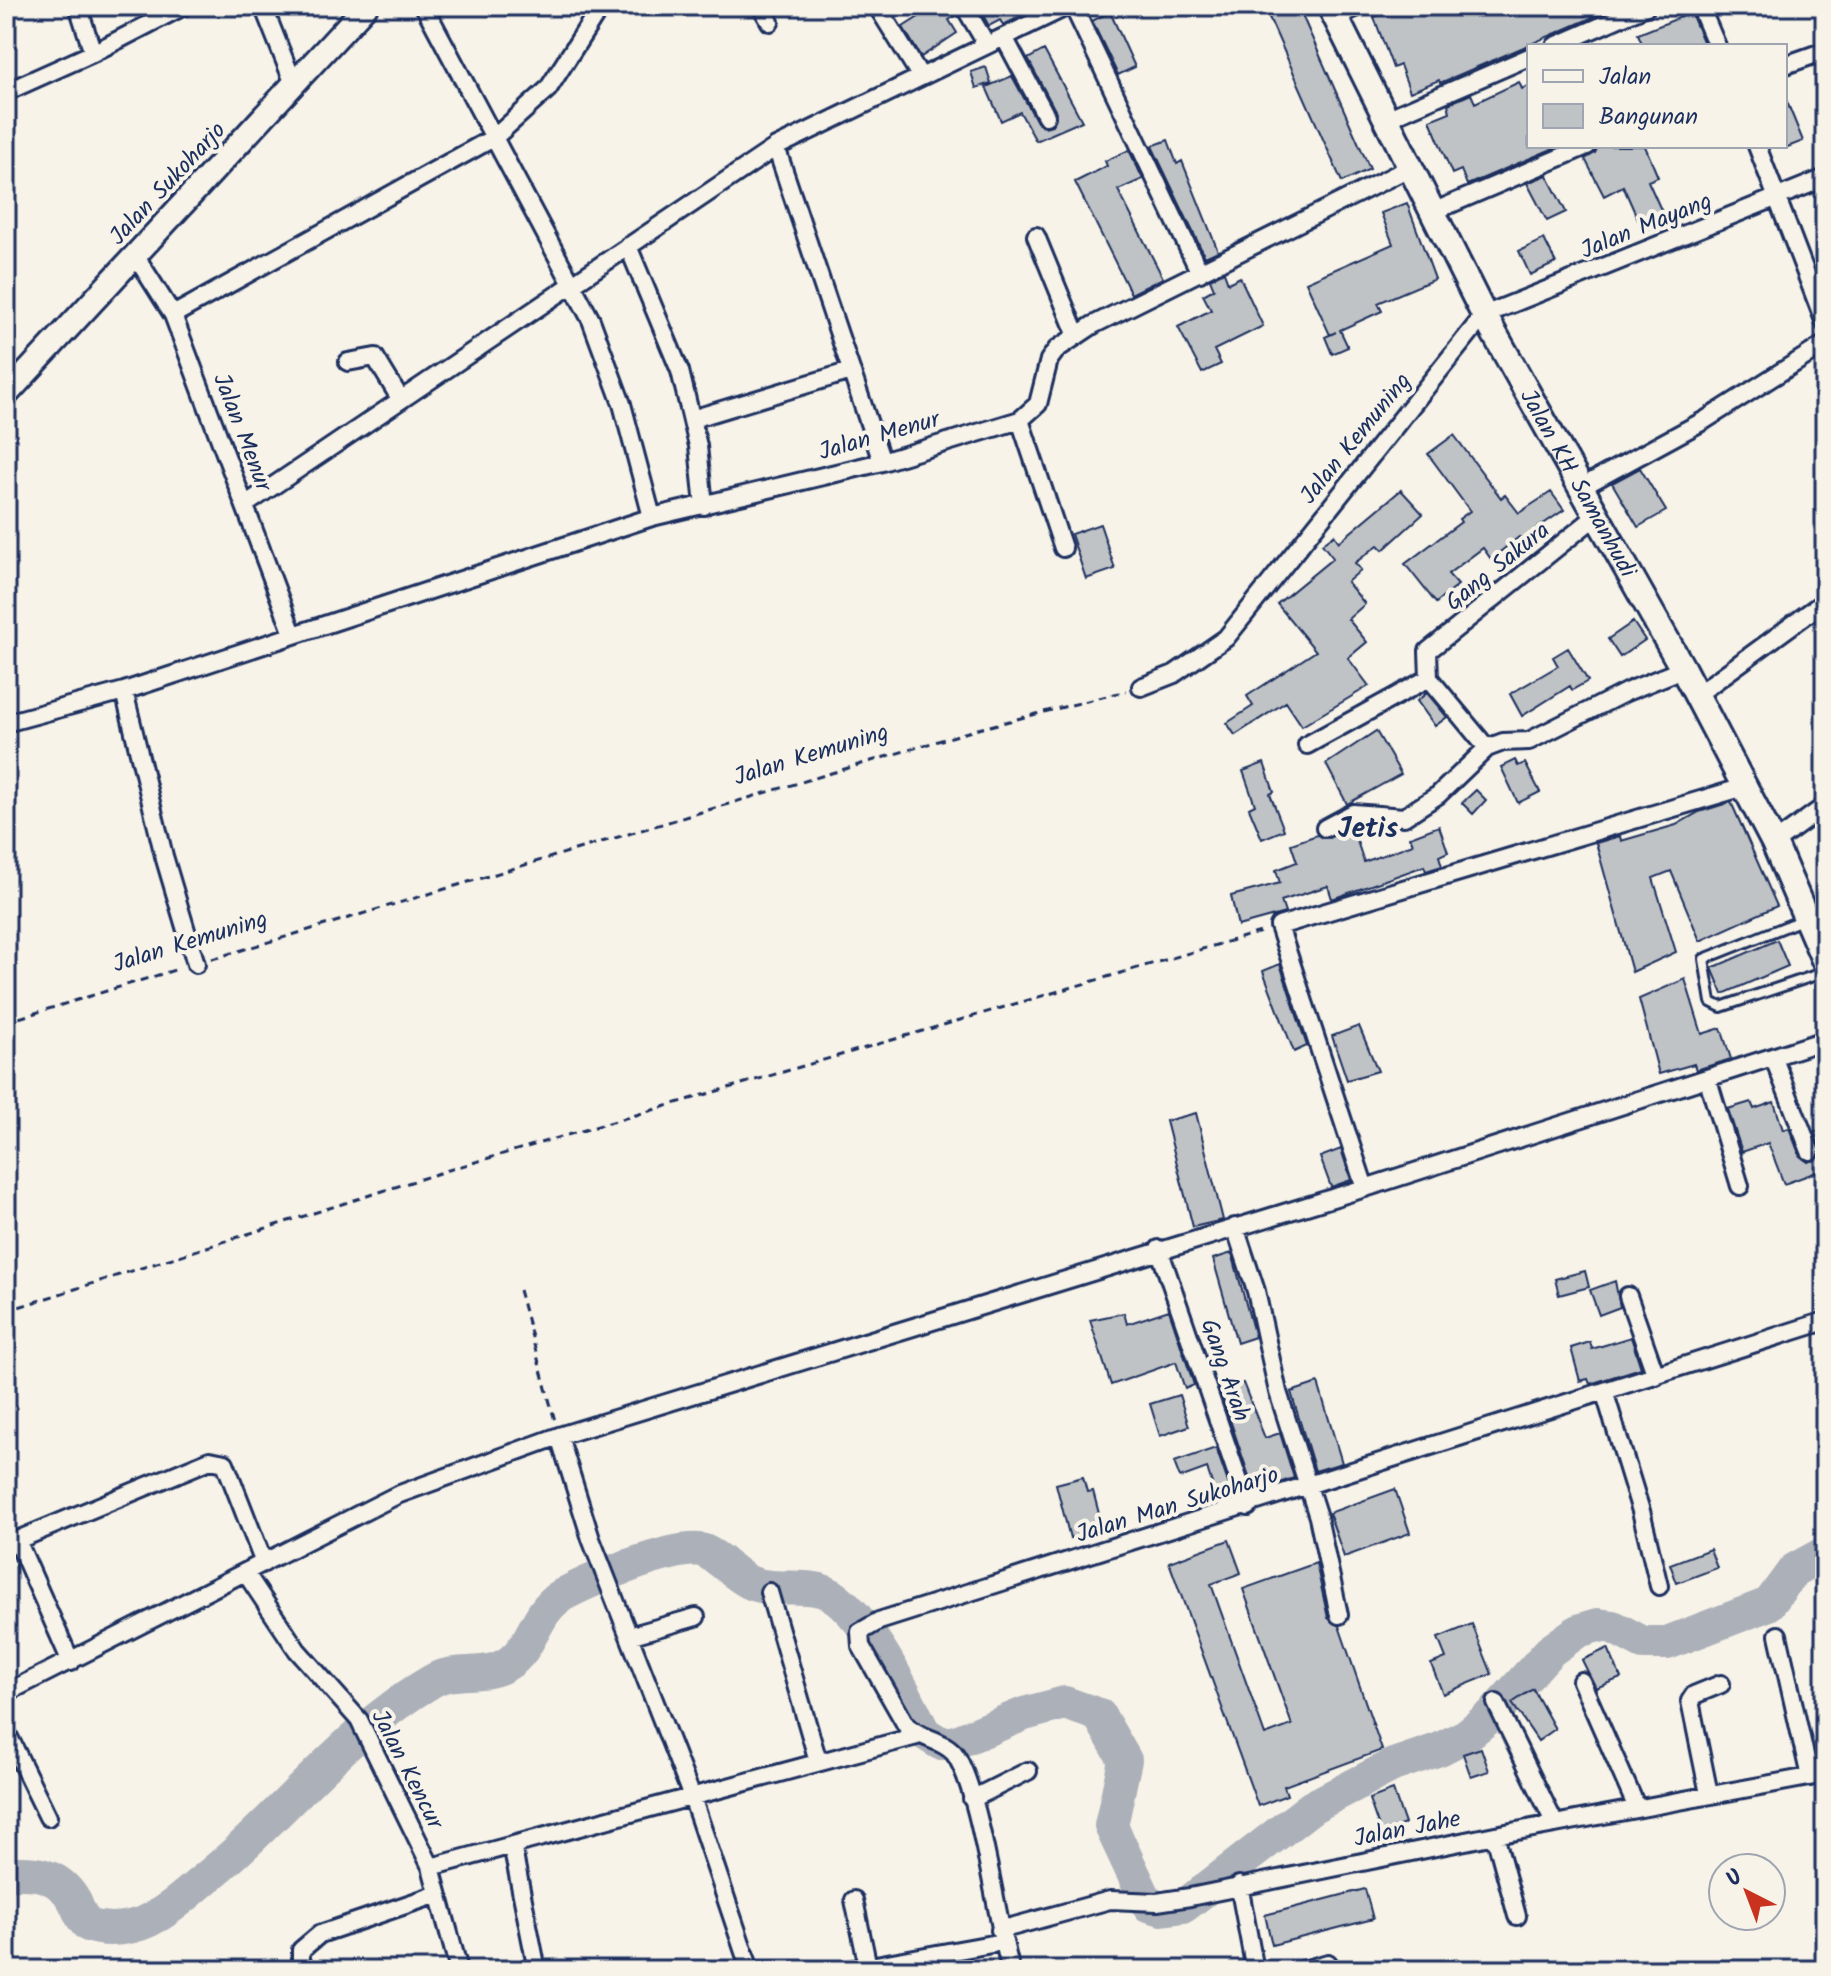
<svg xmlns="http://www.w3.org/2000/svg" width="1831" height="1976" font-family="Kalam,sans-serif">
<style>
.lines{fill:none;stroke-linecap:round;stroke-linejoin:round}
.river{stroke:#acb0b9;stroke-width:34}
.building{fill:#c0c3c5;stroke:#1b2f5e;stroke-width:2}
.lane-casing{stroke:#1b2f5e;stroke-width:14}
.street-casing{stroke:#1b2f5e;stroke-width:22}
.secondary-casing{stroke:#1b2f5e;stroke-width:28}
.primary-casing{stroke:#1b2f5e;stroke-width:30}
.path{stroke:#1b2f5e;stroke-width:3;stroke-dasharray:8 6;stroke-linecap:butt}
.lane{stroke:#f7f3e8;stroke-width:8}
.street{stroke:#f7f3e8;stroke-width:16}
.secondary{stroke:#f7f3e8;stroke-width:22}
.primary{stroke:#f7f3e8;stroke-width:24}
.labels{text-anchor:middle;stroke-width:8;stroke-linejoin:round;paint-order:stroke}
.street-label{font-size:24px;fill:#1b2f5e;stroke:#f7f3e8}
.quarter-label{font-size:28px;font-weight:bold;fill:#1b2f5e;stroke:#f7f3e8}
</style>
<rect width="100%" height="100%" fill="#f7f3e8"/>
<filter id="ink" filterUnits="userSpaceOnUse"><feTurbulence type="fractalNoise" baseFrequency=".0125" numOctaves="2"/><feDisplacementMap in="SourceGraphic" scale="16" xChannelSelector="R" yChannelSelector="G"/><feConvolveMatrix kernelMatrix="1 2 1 2 8 2 1 2 1" color-interpolation-filters="sRGB"/></filter>
<g filter="url(#ink)">
<g class="lines">
<!-- river -->
<path class="river" d="M6,1874C34,1871 60,1874 75,1902C79,1911 81,1918 88,1925C110,1933 137,1928 157,1916C173,1907 187,1894 200,1883C281,1819 342,1733 432,1681C455,1667 485,1679 507,1664C531,1650 535,1614 558,1598C579,1583 682,1541 704,1551C721,1558 733,1574 749,1582C769,1592 798,1584 820,1590C860,1599 907,1697 924,1733L940,1743H954L1024,1714L1065,1703L1099,1715L1125,1760L1111,1826L1148,1905L1162,1909L1184,1906L1312,1807L1393,1765L1440,1749L1467,1735L1493,1714L1550,1651L1578,1631L1598,1625L1613,1627L1643,1643H1667L1769,1604L1794,1570L1825,1553"/>
</g>
<!-- building -->
<path class="building" d="M936,6H953L957,15L949,20L957,33L921,57L903,27Z
M978,6H1026L1019,10L1022,16L1003,25L1000,20L989,26Z
M1264,6H1298L1370,169L1342,182Z
M1403,6H1619L1440,83L1439,80L1410,92L1400,65L1393,68L1374,17Z
M1110,12L1135,67L1118,75L1092,21Z
M1691,13L1705,46H1643L1638,34Z
M1044,50L1082,121L1036,141L1020,112L1001,121L986,87L1012,76L1037,122L1045,127L1052,125L1056,112L1028,59Z
M986,67L991,83L976,88L971,72Z
M1519,82L1522,89L1529,86V146H1559L1467,185L1461,170L1452,174L1430,120L1450,112L1448,104L1471,94L1475,103Z
M1785,97L1803,141L1785,148Z
M1168,140L1177,164L1182,161L1218,251L1205,257L1152,146Z
M1598,146H1645L1658,177L1648,181L1666,221L1643,231L1623,186L1604,196L1585,159L1595,153Z
M1129,150L1143,179L1118,190L1163,278L1131,294L1075,182L1107,166L1105,161Z
M1547,175L1566,212L1547,221L1527,183Z
M1407,203L1435,279L1378,303L1382,311L1340,330L1348,347L1332,354L1325,337L1336,332L1330,335L1306,282L1393,244L1381,213Z
M1544,239L1556,263L1530,275L1519,251Z
M1224,272L1228,283L1240,277L1263,326L1214,350L1221,364L1202,373L1178,327L1211,310L1203,295L1214,289L1210,279Z
M1454,435L1501,498L1505,495L1519,513L1551,492L1564,510L1533,531L1539,539L1527,548L1519,537L1491,559L1483,548L1448,574L1458,585L1436,603L1405,564L1461,522L1459,519L1470,511L1428,454Z
M1640,468L1666,511L1638,527L1612,483Z
M1401,490L1423,514L1383,550L1378,545L1355,563L1361,570L1347,582L1365,604L1348,619L1367,642L1348,658L1369,686L1302,726L1286,702L1235,735L1227,723L1253,706L1247,696L1316,651L1277,604L1333,558L1322,544L1334,535L1339,542Z
M1100,524L1115,569L1086,579L1071,534Z
M1633,622L1645,640L1620,657L1608,639Z
M1568,648L1588,681L1572,690L1570,686L1522,716L1510,694L1558,666L1553,657Z
M1427,693L1447,717L1435,726L1417,701Z
M1376,731L1401,774L1347,804L1326,764Z
M1515,760L1518,766L1525,763L1540,792L1518,803L1501,767Z
M1264,763L1274,792L1270,794L1284,830L1262,839L1249,808L1255,805L1243,771Z
M1476,790L1486,800L1473,814L1462,803Z
M1731,802L1777,906L1700,941L1671,871L1653,878L1676,952L1632,972L1596,843L1620,836L1621,841L1676,825L1699,812Z
M1352,826L1364,862L1413,844L1410,837L1439,826L1448,852L1439,856L1442,866L1426,871L1424,866L1332,899L1328,886L1281,901L1285,913L1238,926L1231,896L1280,883L1276,870L1297,862L1291,844L1317,835L1329,838Z
M1777,940L1788,966L1723,994L1712,968Z
M1280,964L1307,1046L1294,1052L1263,971Z
M1685,979L1702,1034L1721,1028L1731,1059L1696,1070L1694,1064L1659,1074L1639,999Z
M1359,1026L1378,1071L1347,1080L1332,1036Z
M1751,1102L1754,1109L1774,1102L1783,1130L1789,1128L1800,1156L1808,1162L1819,1157L1820,1148L1814,1132L1825,1128V1169L1784,1184L1768,1143L1742,1152L1728,1109Z
M1196,1113L1223,1220L1193,1227L1166,1121Z
M1341,1149L1351,1180L1331,1187L1320,1157Z
M1232,1253L1255,1337L1237,1343L1213,1259Z
M1585,1271L1589,1287L1559,1295L1555,1279Z
M1615,1281L1620,1307L1599,1315L1590,1290Z
M1169,1310L1194,1385L1185,1389L1176,1362L1111,1385L1090,1320L1124,1313L1127,1324Z
M1631,1337L1641,1368L1590,1384L1588,1379L1580,1381L1571,1348L1590,1342L1592,1349Z
M1243,1383L1265,1438L1280,1433L1294,1478L1254,1491L1220,1390Z
M1318,1383L1342,1463L1315,1471L1291,1392Z
M1179,1395L1189,1426L1160,1436L1150,1404Z
M1216,1448L1233,1497L1218,1502L1207,1468L1180,1478L1174,1462Z
M1083,1477L1087,1492L1093,1491L1103,1529L1070,1538L1056,1484Z
M1395,1489L1410,1533L1344,1557L1329,1513Z
M1229,1540L1241,1573L1211,1584L1265,1735L1292,1725L1243,1589L1316,1563L1328,1618L1339,1626L1382,1750L1284,1786L1287,1795L1258,1806L1169,1562Z
M1710,1549L1717,1568L1677,1583L1670,1564Z
M1472,1624L1492,1674L1443,1694L1431,1664L1446,1658L1438,1638Z
M1608,1648L1621,1678L1596,1688L1582,1660Z
M1533,1689L1555,1729L1538,1741L1512,1703Z
M1481,1748L1489,1771L1471,1777L1463,1754Z
M1393,1790L1405,1824L1381,1833L1369,1799Z
M1365,1889L1373,1919L1272,1945L1265,1915Z"/>
<g class="lines">
<defs>
<path id="lane" d="M1802,920L1704,959L1711,1002L1721,1007L1825,972"/>
<path id="street" d="M263,6L294,84
M424,6L591,320L622,404L652,517
M761,6L770,22
M877,6L921,77
M964,6L987,45
M1073,6L1200,273
M1700,6L1717,46
M1335,17L1360,6
M1004,37L1046,116
M1555,46L1647,6
M93,53L184,6
M1785,65L1825,51
M6,92L93,53L78,6
M1386,119L1529,57
M1757,146L1825,323
M776,147L882,462
M1430,213L1587,146
M1036,236L1077,336
M628,246L680,371L698,446L704,506
M135,255L173,315L293,634
M173,315L495,137L548,89L601,6
M348,362L375,357L401,400
M692,419L851,371
M1020,420L1063,548
M1580,488L1705,420L1825,344
M245,505L776,147L1068,6
M1141,687L1174,674L1226,638L1484,315L1825,178
M124,691L164,856L196,964
M1695,696L1825,601
M6,723L124,691L652,517L882,462L1020,420L1038,404L1049,360L1057,349L1093,325L1409,168
M1307,745L1429,678
M1487,748L1429,678L1428,651L1595,517
M1325,828L1353,813L1404,817L1438,795L1487,748L1503,742L1529,741L1626,692L1683,669
M1774,843L1825,806
M1774,1059L1810,1151
M1708,1080L1740,1186
M1365,1188L1279,926L1744,787
M1235,1227L1256,1291L1278,1392L1318,1517L1339,1615
M1159,1249L1248,1507
M1628,1296L1656,1376
M1605,1394L1641,1511L1659,1586
M559,1436L591,1539L692,1797L750,1970
M7,1537L21,1549L71,1662
M15,1541L210,1460L225,1463L264,1563
M245,1572L297,1650L359,1720L431,1867L459,1970
M769,1592L818,1761
M1778,1635L1810,1777
M629,1636L696,1617
M1581,1681L1637,1808
M6,1693L397,1495L559,1436L1365,1188L1825,1040
M1496,1703L1555,1824
M6,1731L48,1817
M1709,1794L1690,1701L1694,1695L1721,1684
M972,1799L1028,1771
M1495,1835L1517,1916
M512,1845L537,1970
M431,1867L917,1736
M1239,1885L1255,1970
M854,1900L868,1967
M1000,1930L1110,1900L1157,1902L1190,1897L1495,1835L1825,1774
M301,1970V1950L320,1934L438,1894
M848,1970L1003,1942
M1011,1970C996,1921 980,1787 954,1753C942,1739 920,1739 906,1725L861,1646L860,1632L879,1621L1825,1321
M1303,1970L1328,1963"/>
<path id="secondary" d="M6,395L366,6"/>
<g id="primary">
<path id="s1" d="M1330,6L1484,315L1683,669L1774,843L1825,962"/>
</g>
</defs>
<!-- lane casing -->
<use href="#lane" class="lane-casing"/>
<!-- street casing -->
<use href="#street" class="street-casing"/>
<!-- secondary casing -->
<use href="#secondary" class="secondary-casing"/>
<!-- primary casing -->
<use href="#primary" class="primary-casing"/>
<!-- path -->
<path class="path" d="M212,959L978,729L1126,691
M6,1022L178,969
M519,1290L555,1421
M6,1311L455,1168L1264,931"/>
<!-- lane -->
<use href="#lane" class="lane"/>
<!-- street -->
<use href="#street" class="street"/>
<!-- secondary -->
<use href="#secondary" class="secondary"/>
<!-- primary -->
<use href="#primary" class="primary"/>
</g>
</g>
<g class="labels">
<!-- street labels -->
<g class="street-label">
<text transform="translate(167 183) rotate(-47)" y="8">Jalan Sukoharjo</text>
<text transform="translate(1646 225) rotate(-22)" y="8">Jalan Mayang</text>
<text transform="translate(243 432) rotate(69)" y="8">Jalan Menur</text>
<text transform="translate(879 435) rotate(-16)" y="8">Jalan Menur</text>
<text transform="translate(1355 438) rotate(-51)" y="8">Jalan Kemuning</text>
<text dy="8" stroke="none"><textPath href="#s1" startOffset="538">Jalan KH Samanhudi</textPath></text>
<text transform="translate(1497 566) rotate(-39)" y="8">Gang Sakura</text>
<text transform="translate(811 754) rotate(-17)" y="8">Jalan Kemuning</text>
<text transform="translate(190 941) rotate(-17)" y="8">Jalan Kemuning</text>
<text transform="translate(1226 1370) rotate(71)" y="8">Gang Arah</text>
<text transform="translate(1177 1504) rotate(-17)" y="8">Jalan Man Sukoharjo</text>
<text transform="translate(408 1769) rotate(63)" y="8">Jalan Kencur</text>
<text transform="translate(1407 1828) rotate(-11)" y="8">Jalan Jahe</text>
</g>
<!-- quarter labels -->
<g class="quarter-label">
<text x="1368" y="837">Jetis</text>
</g>
</g>
<!-- margin -->
<rect width="1831" height="1976" fill="none" stroke="#f7f3e8" stroke-width="32"/>
<rect x="16" y="16" width="1799" height="1944" fill="none" stroke="#1b2f5e" stroke-width="3" filter="url(#ink)"/>
<!-- legend -->
<rect x="1527" y="44" width="260" height="104" fill="#f7f3e8" stroke="#9fa5b1" stroke-width="2"/>
<rect x="1543" y="70" width="40" height="12" fill="#f7f3e8" stroke="#9fa5b1" stroke-width="2"/>
<text x="1599" y="84" font-size="24" fill="#1b2f5e">Jalan</text>
<rect x="1543" y="104" width="40" height="24" fill="#c0c3c5" stroke="#9fa5b1" stroke-width="2"/>
<text x="1599" y="124" font-size="24" fill="#1b2f5e">Bangunan</text>
<!-- north arrow -->
<g transform="translate(1747 1892) rotate(318)"><circle r="38" fill="#f7f3e8" stroke="#9fa5b1" stroke-width="2"/>
<path d="M0-6L14 30L0 20L-14 30Z" fill="#c8321e"/>
<text y="-12" font-size="22" font-weight="bold" text-anchor="middle" fill="#1b2f5e">U</text>
</g>
</svg>
